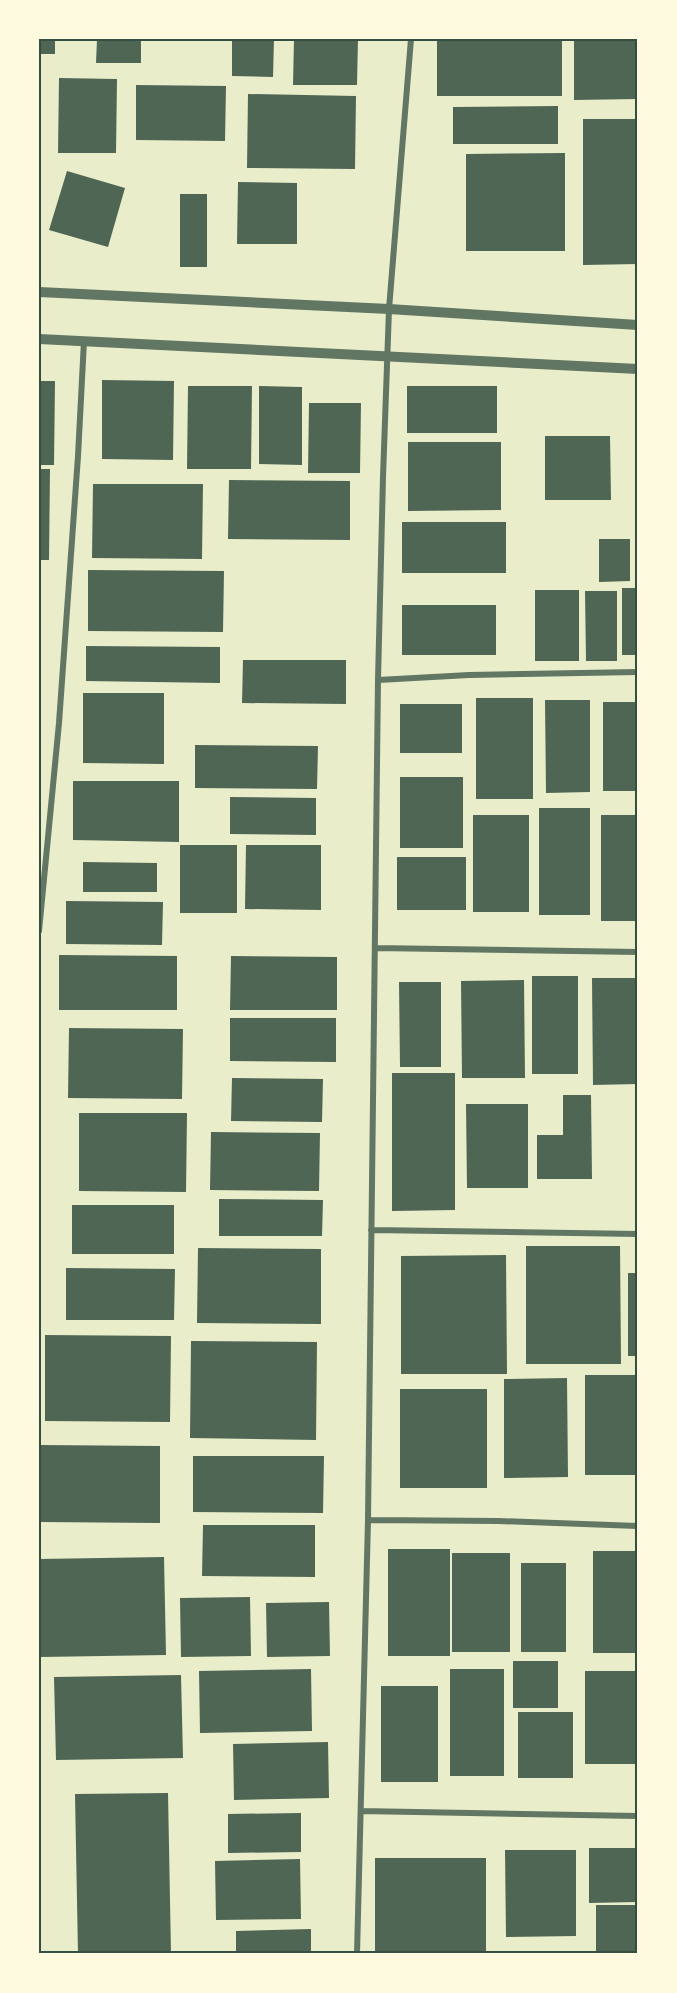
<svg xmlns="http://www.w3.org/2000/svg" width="677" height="1993" font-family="'Fira Sans Condensed',sans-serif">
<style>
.building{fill:#4f6655}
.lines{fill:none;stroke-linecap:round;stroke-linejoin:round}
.minor{stroke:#617663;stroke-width:6}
.tertiary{stroke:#617663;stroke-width:10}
.neatline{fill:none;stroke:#344e41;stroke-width:2}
</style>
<rect width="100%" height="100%" fill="#e9edc9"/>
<!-- building -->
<path class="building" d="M39,39H55V54H39Z
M97,39H141V63H96Z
M232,39H274L273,77L232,76Z
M294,39H358L357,85H293Z
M437,39H562V96H437Z
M574,39H638V99L574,100Z
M59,78L117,79L116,153H58Z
M136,85L226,86L225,141L136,140Z
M248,94L356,96L355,169L247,168Z
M558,106V144H453V107Z
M583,119H638V264L583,265Z
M565,153V251H466V154Z
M67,171L125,188L108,247L49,230Z
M238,182L297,183V244H237Z
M180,194H207V267H180Z
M102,380L174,381L173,460L102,459Z
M39,381H55L54,465H39Z
M188,386H252L251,469H187Z
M259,386L302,387V465L259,464Z
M407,386H497V433H407Z
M309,403H361L360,473H308Z
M545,436H610L611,500H545Z
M408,442H501V510L408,511Z
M39,469H50L49,560H39Z
M229,480L350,481V540L228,539Z
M93,484H203L202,559L92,558Z
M402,522H506V573H402Z
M599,539H630V581L599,582Z
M88,570L224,571L223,632L88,631Z
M622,588H638V655H622Z
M535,590H579V661H535Z
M585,591H617V661H586Z
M402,605H496V655H402Z
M86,646L220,647V683L86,681Z
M243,660H346V704L242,703Z
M83,693H164V764L83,763Z
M476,698H533V799H476Z
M545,700H590V792L546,793Z
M603,702H638V791H603Z
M400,704H462V753H400Z
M195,745L318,746L317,789L195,788Z
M400,777H463V848H400Z
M73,781H179V842L73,840Z
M230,797L316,798V835L230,834Z
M539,808H590V915H539Z
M473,815H529V912H473Z
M601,815H638V921H601Z
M180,845H237V913H180Z
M246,845H321V910L245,909Z
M397,857H466V910H397Z
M83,862L157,863V892H83Z
M66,901L163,902L162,945L66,944Z
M59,955L177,956V1010H59Z
M231,956L337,957V1010H230Z
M532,976H578V1074H532Z
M592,978H638V1084L593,1085Z
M524,980L525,1078H462L461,981Z
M399,982H441V1067H400Z
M230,1018H336V1062L230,1061Z
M69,1028L183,1029L182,1099L68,1098Z
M392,1073H455V1210L392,1211Z
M232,1078L323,1079L322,1122L231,1121Z
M563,1095H591L592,1179H537V1135H563Z
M466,1104H528V1188H467Z
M79,1113H187L186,1192L79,1191Z
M211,1132L320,1133L319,1191L210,1190Z
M219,1199L323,1200L322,1236H219Z
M72,1205H174V1254H72Z
M526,1246H620L621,1364H526Z
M198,1248L321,1249V1324L197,1323Z
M506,1255L507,1374H401V1256Z
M66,1268L175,1269L174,1320H66Z
M628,1273H638V1356H628Z
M45,1335L171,1336L170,1422L45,1421Z
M191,1341L317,1342L316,1440L190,1438Z
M585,1375H638V1475H585Z
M567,1378L568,1477L504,1478V1379Z
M400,1389H487V1488H400Z
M39,1445L160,1446V1523L39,1522Z
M193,1456H324L323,1513L193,1512Z
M203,1525H315V1577L202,1576Z
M388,1549H450V1656H388Z
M593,1551H638V1653H593Z
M452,1553H510V1652H452Z
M164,1557L166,1655L41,1657L39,1559Z
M521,1563H566V1652H521Z
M250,1597L251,1656L181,1657L180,1598Z
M329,1602L330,1656L267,1657L266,1603Z
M513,1661H558V1708H513Z
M311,1669L312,1731L200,1733L199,1671Z
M450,1669H504V1776H450Z
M585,1671H637V1764H585Z
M181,1675L183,1758L56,1760L54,1677Z
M381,1686H438V1782H381Z
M518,1712H573V1778H518Z
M328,1742L329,1798L234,1800L233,1744Z
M168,1793L171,1954H78L75,1794Z
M301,1813V1852L228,1853V1814Z
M589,1848H637V1902L589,1903Z
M505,1850H576V1936L506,1937Z
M375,1858H486V1951H375Z
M300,1859L301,1919L216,1920L215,1861Z
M596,1905H638V1954H596Z
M311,1929V1954H236V1931Z"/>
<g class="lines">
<!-- minor -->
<path class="minor" d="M378,680L469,675L638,672
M39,931L59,723L78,456L84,341
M375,948L638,952
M371,1230L638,1234
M368,1520L499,1521L638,1526
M361,1811L638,1816
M357,1954L368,1520L378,680L383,477L389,309L411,39"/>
<!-- tertiary -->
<path class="tertiary" d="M39,292L389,309L638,325
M39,339L638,369"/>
</g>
<!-- border -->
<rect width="677" height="1993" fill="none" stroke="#fefae0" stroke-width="81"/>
<rect x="40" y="40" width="596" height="1912" class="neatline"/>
</svg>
